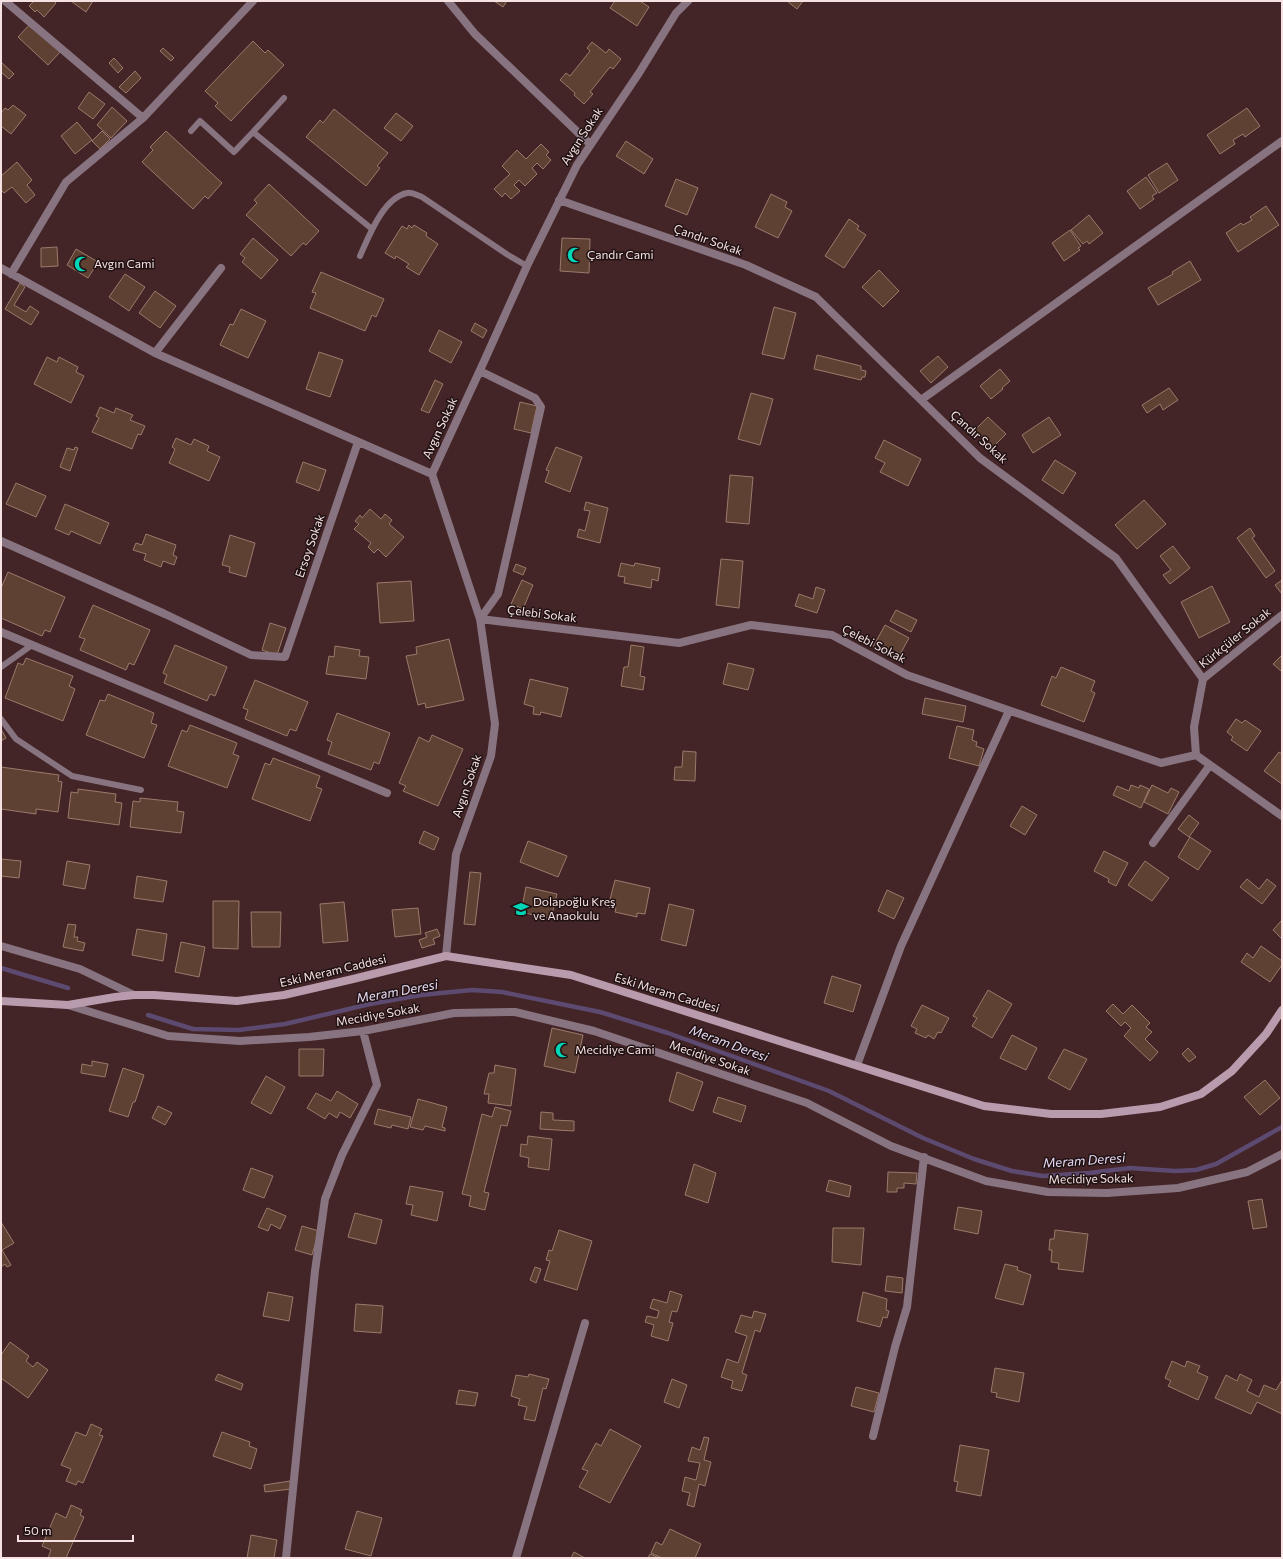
<svg xmlns="http://www.w3.org/2000/svg" width="1283" height="1559" font-family="Commissioner,sans-serif">
<style>
.lines{fill:none;stroke-linecap:round;stroke-linejoin:round}
.stream{stroke:#5d4a70;stroke-width:4.5}
.building{fill:#5f4133;stroke:#9b7a6b}
.lane{stroke:#877480;stroke-width:6}
.street{stroke:#877480;stroke-width:8}
.secondary{stroke:#b99bae;stroke-width:8}
.labels{text-anchor:middle;stroke-width:3;stroke-linejoin:round;paint-order:stroke}
.street-label{font-size:12px;fill:#f7e2e3;stroke:#201213}
.poi-label{font-size:12px;fill:#f7e2e3;stroke:#201213;text-anchor:start}
.water-label{font-size:13px;font-style:italic;fill:#e8dcf6;stroke:#201213}
</style>
<rect width="100%" height="100%" fill="#432427"/>
<g class="lines">
<!-- stream -->
<path class="stream" d="M1,968L68,988
M148,1015L193,1029L239,1030L285,1024L370,1004L421,995L472,990L502,992L600,1012L668,1033L829,1091L923,1138L974,1159L1012,1171L1043,1176L1089,1173L1130,1168L1175,1171L1196,1170L1216,1164L1282,1127"/>
</g>
<!-- building -->
<path class="building" d="M34,1H54L56,3L44,17L37,10L35,12L29,6Z
M71,1H93L86,12Z
M494,1H507L503,7Z
M615,1H640L649,7L637,26L610,8Z
M787,1H803L797,9Z
M31,23L61,51L48,65L18,37Z
M253,41L265,53L268,50L284,65L231,121L215,106L218,103L205,91Z
M592,42L606,53L609,49L621,59L613,69L610,67L590,92L593,94L584,104L574,95L575,93L560,80L566,73L570,76L590,51L587,48Z
M163,48L174,58L171,61L160,51Z
M114,58L123,68L118,73L109,63Z
M1,62L14,74L9,79L1,72Z
M135,71L141,78L126,93L119,87Z
M89,92L105,104L93,119L78,108Z
M13,105L26,115L11,134L1,126V113L5,108L8,110Z
M112,107L127,121L111,138L97,125Z
M1247,108L1260,126L1245,137L1243,134L1233,140L1235,144L1220,154L1207,135Z
M334,109L388,153L377,166L380,168L366,186L306,137L320,120L323,123Z
M396,113L413,126L401,141L384,128Z
M77,122L92,140L75,154L61,136Z
M102,131L110,139L100,149L92,141Z
M166,131L222,183L208,199L205,196L193,209L142,162L153,150L150,147Z
M626,141L653,159L644,174L616,156Z
M541,144L549,152L546,155L551,160L543,169L537,163L532,168L537,174L525,186L519,180L514,185L520,191L511,199L505,193L502,197L494,189L510,174L502,166L517,150L526,159Z
M17,162L32,180L27,185L35,195L26,203L12,187L4,193L1,190V176Z
M1167,163L1178,180L1159,193L1148,175Z
M1146,177L1157,193L1152,196L1154,199L1140,209L1127,191Z
M676,179L698,188L687,215L665,206Z
M269,184L319,231L306,245L303,243L291,256L246,215L257,203L254,200Z
M771,194L787,202L785,207L792,211L778,238L755,227Z
M1266,206L1279,225L1238,252L1226,233L1241,223L1243,225L1252,220L1250,217Z
M1089,215L1103,233L1089,244L1087,241L1083,244L1071,230Z
M849,219L859,226L857,229L866,235L844,268L825,256Z
M409,225L412,228L414,225L427,233L426,236L438,244L419,275L406,267L409,264L396,256L395,259L385,253L402,226L407,229Z
M1070,230L1081,246L1078,248L1080,250L1064,261L1052,243Z
M253,238L278,260L261,279L242,262L245,258L240,254Z
M562,238L590,239L589,273L560,271Z
M57,247L58,266L41,267V248Z
M76,249L98,262L88,278L67,265Z
M1190,261L1201,280L1158,305L1148,288L1173,274L1172,272Z
M879,270L899,291L883,307L862,287Z
M321,272L384,299L376,317L372,315L365,331L310,308L316,293L312,292Z
M125,274L145,287L129,311L109,297Z
M20,283L25,287L14,305L26,312L30,306L39,312L31,325L5,309Z
M155,291L176,306L160,328L139,313Z
M774,307L796,313L784,359L762,354Z
M241,309L266,321L248,358L220,345L230,324L233,325Z
M475,323L487,330L483,338L471,331Z
M439,330L462,342L451,363L429,351Z
M319,352L343,360L330,397L306,389Z
M817,355L861,366V370L866,371L865,377H862L861,380L814,369Z
M938,356L948,367L931,383L920,371Z
M47,357L57,362L59,357L78,367L76,372L84,376L71,403L34,384Z
M1000,369L1010,381L1002,388L1003,389L991,399L980,386Z
M435,380L443,384L429,413L421,410Z
M1169,388L1178,400L1163,410L1160,404L1147,413L1142,405Z
M751,393L773,399L760,445L738,439Z
M520,402L537,406L531,433L514,429Z
M100,407L114,413L116,408L133,415L130,420L145,426L141,435L138,434L132,449L92,432L99,418L96,416Z
M988,417L1006,434L993,447L975,430Z
M1049,417L1061,435L1033,453L1022,435Z
M176,438L191,445L194,439L209,446L207,451L220,457L209,481L169,463L175,449L172,447Z
M884,440L921,459L908,486L880,472L885,463L875,458Z
M75,447L78,448L70,471L60,467L67,448L74,450Z
M556,447L582,457L570,492L545,482L549,471L546,470Z
M1055,460L1076,473L1063,494L1042,480Z
M303,462L326,470L319,491L296,482Z
M730,475L753,477L749,524L726,522Z
M16,483L46,496L36,517L6,504Z
M1144,500L1166,524L1137,549L1115,525Z
M586,502L608,508L600,543L577,537L579,529L585,531L590,511L584,510Z
M65,504L109,523L100,544L71,531L69,535L55,529Z
M370,509L381,519L385,514L392,520L389,524L404,537L386,557L378,549L374,553L368,547L371,543L354,529L359,524L355,521L360,515L362,518Z
M1250,528L1255,536L1252,538L1275,571L1266,578L1237,538Z
M146,534L176,545L173,555L177,557L174,565L163,561L161,567L144,560L146,554L133,550L136,543L142,545Z
M230,535L255,543L246,577L229,572L230,567L222,565Z
M1173,546L1190,568L1170,584L1163,575L1171,570L1160,556Z
M721,559L743,561L739,608L716,605Z
M621,563L634,566L635,563L660,568L658,581L652,579L651,588L624,583L625,577L618,576Z
M516,564L526,568L523,575L513,571Z
M8,572L65,597L50,632L45,630L42,636L1,618V588Z
M522,580L533,585L523,609L511,604Z
M1282,580V594L1275,585Z
M411,581L414,621L380,623L377,583Z
M1212,586L1230,622L1199,638L1181,602Z
M816,587L825,590L817,613L795,606L799,594L813,599Z
M93,605L150,630L134,665L129,663L126,670L80,650L85,639L79,637Z
M896,610L917,620L911,632L890,621Z
M270,623L286,628L277,655L262,650Z
M885,625L909,638L897,660L873,647Z
M449,639L464,700L426,708L425,703L418,705L406,656L417,654L416,647Z
M175,645L227,667L215,696L210,694L207,701L164,683L167,675L163,673Z
M631,645L644,647L640,676L645,677L643,690L621,686L624,667H628Z
M335,646L360,650L359,656L369,657L366,679L326,674L329,656L334,657Z
M1282,655V670L1281,671L1273,664Z
M26,658L73,676L69,686L75,689L63,721L5,698L18,663L23,665Z
M728,663L754,669L748,690L723,684Z
M1061,667L1095,681L1091,691L1095,693L1084,722L1041,705L1052,676L1056,678Z
M530,679L568,688L561,717L541,712L540,715L533,714L534,707L524,704Z
M255,680L308,702L296,731L290,729L287,736L245,719L248,710L243,708Z
M108,694L154,713L151,723L157,725L144,758L86,735L100,700L105,701Z
M925,698L966,706L963,722L922,714Z
M337,713L390,733L379,764L374,762L371,770L328,754L332,742L327,740Z
M1236,719L1242,723L1245,720L1261,731L1247,751L1231,740L1233,737L1227,732Z
M190,725L237,743L233,754L239,756L227,788L168,766L182,730L187,732Z
M957,726L974,730L972,740L977,742L976,746L984,749L979,766L949,758Z
M1,729L6,738L1,741Z
M432,735L463,749L438,806L403,791L406,786L399,783L419,737L429,742Z
M683,751L696,752L695,781L674,780L675,767H682Z
M1279,752L1282,754V784L1264,771Z
M273,758L320,776L316,787L322,789L310,821L252,799L265,763L270,765Z
M1,767L59,775L58,781L62,782L58,812L36,809V814L1,809Z
M1131,785L1139,788L1140,785L1149,789L1141,808L1113,795L1117,786L1129,791Z
M1152,785L1168,793L1171,788L1179,792L1168,814L1144,802Z
M78,789L116,794L115,802L122,803L119,825L68,818L71,792L78,793Z
M140,798L178,802L177,811L184,812L181,833L130,827L133,801L140,802Z
M1022,806L1037,815L1025,835L1010,826Z
M1189,815L1199,823L1189,837L1178,829Z
M424,831L439,838L434,850L419,843Z
M1190,837L1211,851L1198,870L1178,857Z
M528,841L567,856L558,877L520,862Z
M1104,851L1128,863L1116,886L1108,882L1109,879L1094,871Z
M1,859L21,861L19,878L1,876Z
M67,861L90,865L85,889L63,885Z
M1145,861L1169,878L1152,901L1128,885Z
M470,872L481,873L475,925L464,924Z
M137,876L167,881L163,902L134,898Z
M1247,879L1259,889L1267,879L1276,886L1262,904L1240,887Z
M615,880L650,888L645,914L637,913V917L615,912L616,908L608,907Z
M526,887L557,894L551,919L521,912Z
M887,890L904,898L894,919L878,911Z
M213,901H239L238,949L213,948Z
M344,902L348,941L323,943L320,904Z
M669,904L694,910L686,946L661,940Z
M418,908L421,934L395,937L392,910Z
M251,912H281L280,947H252Z
M1282,920V939L1273,930Z
M68,924L76,925L74,937H78L77,941L85,943L83,951L63,947Z
M137,929L167,934L163,961L132,955Z
M437,929L440,936L433,939L435,944L422,948L419,940L427,937L425,933Z
M181,942L205,947L199,977L175,972Z
M1261,946L1282,961V965L1270,982L1241,962L1247,953L1253,958Z
M832,976L861,985L853,1012L824,1003Z
M988,990L1012,1004L992,1038L972,1026L977,1018L973,1016Z
M1113,1004L1123,1014L1132,1005L1150,1023L1146,1027L1152,1032L1145,1039L1158,1052L1150,1061L1124,1036L1131,1028L1125,1022L1121,1026L1106,1011Z
M922,1005L949,1018L941,1033L938,1032L934,1039L928,1035L926,1038L915,1033L917,1029L911,1026Z
M552,1028L583,1035L575,1073L544,1066Z
M1012,1035L1037,1048L1026,1070L1000,1058Z
M1188,1048L1196,1057L1189,1062L1182,1054Z
M299,1049H324L323,1076H299Z
M1064,1049L1087,1059L1070,1090L1048,1078Z
M92,1061L108,1064L105,1077L81,1073L82,1064L92,1066Z
M495,1065L516,1069L511,1106L488,1103L489,1094H484L489,1073H494Z
M123,1068L144,1075L135,1102H133L128,1117L109,1111Z
M677,1072L703,1082L693,1111L669,1101Z
M266,1076L285,1087L271,1114L251,1103Z
M1265,1080L1280,1098L1260,1115L1244,1097Z
M337,1091L358,1104L350,1118L340,1112L337,1118L329,1113L325,1119L307,1108L316,1093L331,1101Z
M718,1097L746,1106L741,1122L713,1112Z
M418,1099L447,1107L442,1127L445,1128V1131L425,1126L423,1130L410,1127Z
M158,1106L172,1113L165,1125L152,1118Z
M495,1107L511,1111L507,1126L501,1125L484,1192L489,1193L485,1210L469,1206L471,1196L462,1194L482,1114L492,1117Z
M378,1109L411,1117L408,1129L392,1125L391,1128L374,1124Z
M541,1112L553,1113V1120L574,1121V1131L540,1129Z
M528,1136L552,1139L549,1170L528,1167L529,1158L520,1156L521,1144L527,1145Z
M694,1164L716,1173L708,1203L685,1195Z
M251,1168L273,1176L264,1198L243,1190Z
M888,1172L917,1173L916,1184L904,1183V1188H897V1192H887Z
M829,1180L851,1186L849,1197L826,1191Z
M410,1186L443,1192L437,1221L411,1215L413,1205L406,1204Z
M1262,1199L1267,1227L1253,1229L1248,1201Z
M958,1207L982,1211L978,1234L954,1229Z
M267,1208L286,1216L280,1229L271,1224L268,1231L258,1227Z
M355,1213L382,1220L376,1244L348,1237Z
M1,1222L14,1243L2,1250L11,1265L7,1267L5,1264L1,1267Z
M302,1226L319,1231L312,1255L295,1250Z
M833,1228H864L861,1265L832,1262Z
M559,1230L592,1241L577,1290L544,1280L550,1261L546,1260L549,1250L552,1251Z
M1055,1230L1088,1234L1083,1272L1058,1269L1059,1263L1051,1262L1052,1250H1049L1050,1239H1054Z
M1005,1264L1018,1267L1017,1270L1031,1275L1023,1305L995,1298Z
M535,1267L541,1269L536,1283L530,1280Z
M887,1276L903,1278L902,1293L885,1291Z
M670,1291L682,1295L677,1312L672,1311L669,1322L673,1323L668,1341L651,1336L654,1325L645,1322L647,1316L657,1318L659,1311L650,1308L653,1299L667,1303Z
M268,1292L293,1297L289,1321L263,1316Z
M863,1292L887,1299L886,1310L889,1311L887,1318L883,1317L880,1327L857,1321Z
M356,1304L383,1306L381,1333L354,1331Z
M754,1311L766,1314L760,1332L755,1330L742,1373L747,1375L742,1391L731,1388L733,1381L721,1377L727,1359L738,1363L747,1336L735,1332L741,1315L752,1318Z
M10,1342L29,1356L26,1361L33,1367L37,1362L48,1370L28,1398L1,1378V1355Z
M1172,1361L1185,1367L1187,1361L1200,1366L1197,1372L1208,1377L1198,1400L1168,1386L1171,1381L1165,1378Z
M995,1368L1024,1373L1019,1402L996,1397L997,1393L991,1392Z
M218,1374L243,1384L241,1390L215,1380Z
M529,1374L549,1379L546,1389L543,1388L535,1421L524,1419L527,1407L518,1405L520,1399L511,1396L516,1375L528,1377Z
M1240,1374L1252,1380L1247,1391L1259,1397L1264,1385L1276,1390L1282,1380V1414L1257,1402L1251,1414L1215,1398L1226,1375L1237,1381Z
M672,1379L687,1385L679,1408L664,1402Z
M856,1387L879,1393L874,1412L851,1406Z
M459,1390L478,1393L475,1406L456,1404Z
M91,1424L102,1429L99,1435L103,1436L83,1483L78,1481L76,1485L66,1481L71,1469L61,1465L76,1432L86,1436Z
M610,1429L641,1446L610,1503L579,1487L588,1471L582,1469L596,1443L601,1446Z
M222,1432L250,1442L249,1446L257,1449L251,1469L213,1456Z
M704,1437L709,1438L704,1460L711,1462L705,1486L699,1484L694,1507L687,1505L690,1493L682,1491L685,1477L696,1480L700,1463L688,1461L692,1447L700,1450Z
M960,1445L989,1450L981,1496L956,1491L958,1482L954,1481Z
M290,1481L292,1489L265,1492L264,1485Z
M71,1505L82,1510L80,1515L84,1517L66,1558H48L51,1550L42,1546L56,1513L66,1518Z
M357,1511L382,1518L371,1556L345,1549Z
M670,1529L701,1544L695,1558H662L651,1553L656,1542L662,1545Z
M251,1535L277,1540L274,1558H247Z
M574,1552L585,1558H571Z
M650,1554L659,1558H648Z"/>
<g class="lines">
<!-- lane -->
<path class="lane" d="M191,131L200,121L234,152L253,132L372,229
M253,132L284,98
M360,256C369,236 383,198 407,193C411,192 417,195 422,197L508,255L527,266
M1,667L32,645
M1,719L16,739L72,776L141,790"/>
<!-- street -->
<path class="street" d="M5,1L143,118
M448,1L475,34L590,144
M559,200L746,265L816,297L980,458L1116,558L1203,679L1194,727L1196,755L1282,816
M1,268L155,353L432,474
M11,274L66,182L143,118L253,1
M155,353L221,268
M480,371L535,398L541,407L498,594L480,619L679,643L751,625L832,635L907,675L1161,763L1196,755
M921,400L1282,141
M1,541L165,614L251,655L285,657L358,442
M1,632L387,793
M1203,679L1282,615
M1153,843L1210,765
M1,946L80,969L134,995
M446,956L456,854L491,756L495,724L480,619L432,474L481,368L527,266L577,165L639,73L676,13L688,1
M68,1005L168,1036L240,1041L309,1037L363,1031L454,1013L515,1012L594,1031L807,1103L891,1146L986,1181L1048,1192L1107,1193L1178,1188L1247,1172L1282,1154
M857,1065L901,946L1009,711
M873,1436L895,1347L907,1307L924,1157
M286,1558L315,1271L325,1199L342,1155L377,1085L363,1031
M516,1558L585,1323"/>
<!-- secondary -->
<path class="secondary" d="M1,1001L68,1005L115,997L134,995H154L237,1001L284,995L353,979L446,956L571,975L984,1106L1051,1114H1101L1160,1107L1201,1094L1232,1071L1266,1034L1282,1010"/>
</g>
<!-- icons -->
<defs>
<symbol id="mosque-bare" viewBox="-9 -9 18 18"><path d="M3.5-4.9A6 6 0 1 0 3.5 4.9A5 5 0 1 1 3.5-4.9Z" fill="#00d5b7" stroke="#201213" stroke-width="2.5" paint-order="stroke"/></symbol>
<symbol id="school-bare" viewBox="-9 -9 18 18"><path d="M0-5L7-2L0 1L-7-2ZM-4 1L0 2.5L4 1V4Q0 6-4 4Z" fill="#00d5b7" stroke="#201213" stroke-width="2.5" paint-order="stroke"/></symbol>
</defs>
<g fill-rule="evenodd">
<use href="#mosque-bare" x="564" y="244" width="22" height="22"/>
<use href="#mosque-bare" x="71" y="253" width="22" height="22"/>
<use href="#school-bare" x="510" y="898" width="22" height="22"/>
<use href="#mosque-bare" x="552" y="1039" width="22" height="22"/>
</g>
<g class="labels">
<!-- street labels -->
<g class="street-label">
<text transform="translate(582 136) rotate(-57)" y="4">Avgın Sokak</text>
<text transform="translate(708 240) rotate(19)" y="4">Çandır Sokak</text>
<text transform="translate(440 428) rotate(-65)" y="4">Avgın Sokak</text>
<text transform="translate(979 437) rotate(42)" y="4">Çandır Sokak</text>
<text transform="translate(310 546) rotate(-71)" y="4">Ersoy Sokak</text>
<text transform="translate(542 614) rotate(7)" y="4">Çelebi Sokak</text>
<text transform="translate(1235 638) rotate(-39)" y="4">Kürkçüler Sokak</text>
<text transform="translate(874 644) rotate(27)" y="4">Çelebi Sokak</text>
<text transform="translate(467 786) rotate(-71)" y="4">Avgın Sokak</text>
<text transform="translate(333 971) rotate(-13)" y="4">Eski Meram Caddesi</text>
<text transform="translate(667 993) rotate(17)" y="4">Eski Meram Caddesi</text>
<text transform="translate(378 1015) rotate(-10)" y="4">Mecidiye Sokak</text>
<text transform="translate(710 1058) rotate(19)" y="4">Mecidiye Sokak</text>
<text transform="translate(1091 1179) rotate(-1)" y="4">Mecidiye Sokak</text>
</g>
<!-- poi labels -->
<g class="poi-label">
<text x="587" y="259">Çandır Cami</text>
<text x="94" y="268">Avgın Cami</text>
<text x="533" y="906">Dolapoğlu Kreş<tspan x="533" dy="14">ve Anaokulu</tspan></text>
<text x="575" y="1054">Mecidiye Cami</text>
</g>
<!-- water labels -->
<g class="water-label">
<text transform="translate(397 991) rotate(-10)" y="5">Meram Deresi</text>
<text transform="translate(729 1043) rotate(20)" y="5">Meram Deresi</text>
<text transform="translate(1084 1160) rotate(-4)" y="5">Meram Deresi</text>
</g>
</g>
<!-- border -->
<rect width="1283" height="1559" fill="none" stroke="#f7e2e3" stroke-width="4"/>
<!-- scale -->
<path d="M18 1535v6h115v-6" fill="none" stroke="#f7e2e3" stroke-width="2"/>
<text x="24" y="1535" font-size="12" fill="#f7e2e3" stroke="#201213" stroke-width="3" paint-order="stroke">50 m</text>
</svg>
